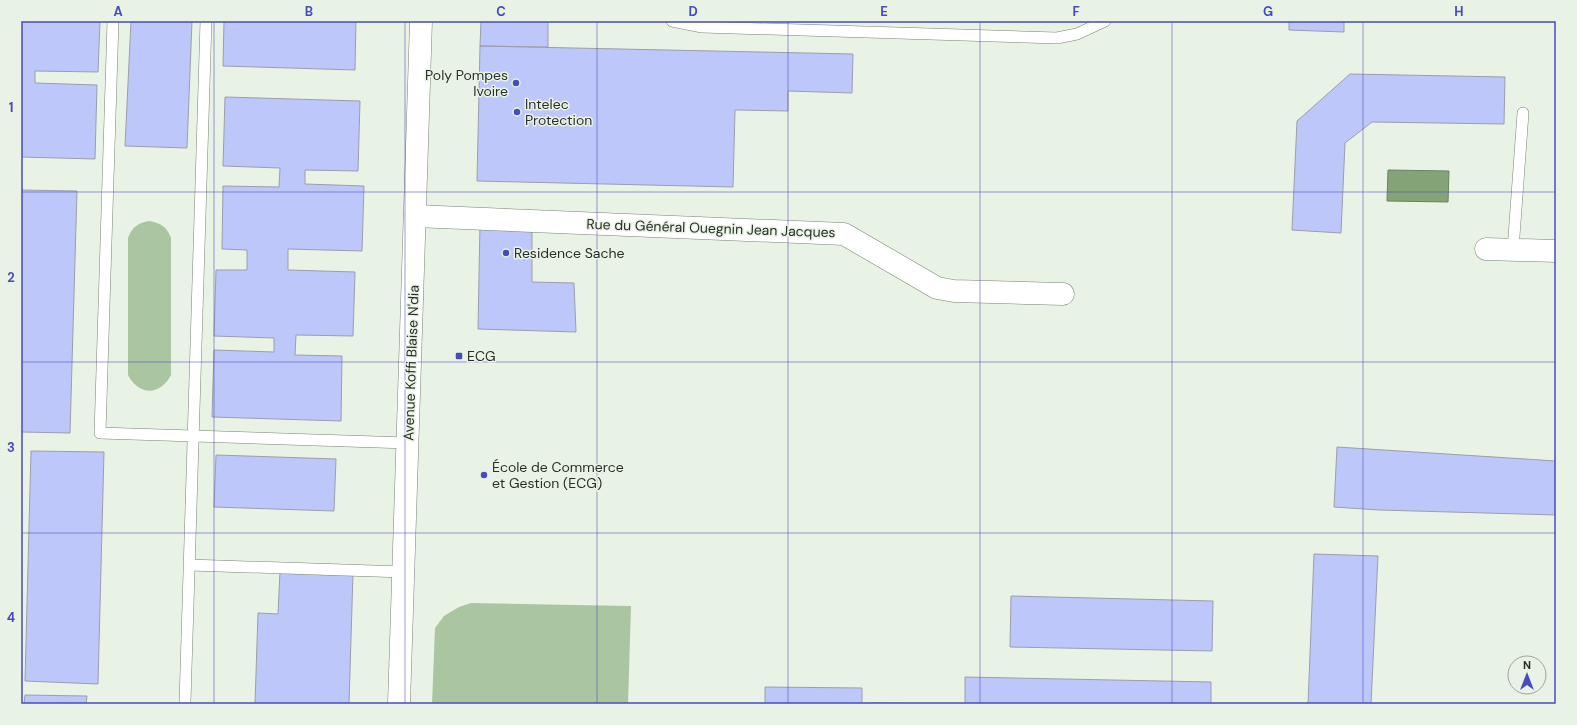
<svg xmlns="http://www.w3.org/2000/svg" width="1577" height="725" font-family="'DM Sans',sans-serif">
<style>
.green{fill:#aac6a0}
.water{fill:#84a478;stroke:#698160}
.building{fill:#bdc7f9;stroke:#9b9eac}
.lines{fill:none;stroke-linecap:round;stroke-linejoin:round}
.service-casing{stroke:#798276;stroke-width:12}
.minor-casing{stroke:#798276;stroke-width:23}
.tertiary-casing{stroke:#798276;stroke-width:23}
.service{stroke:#fff;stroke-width:11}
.minor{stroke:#fff;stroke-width:22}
.tertiary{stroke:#fff;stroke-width:22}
.grid{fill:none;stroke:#484bc0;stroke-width:1;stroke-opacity:0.55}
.poi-dot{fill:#484bc0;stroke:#e9f3e5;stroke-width:1.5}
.labels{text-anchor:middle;stroke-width:3;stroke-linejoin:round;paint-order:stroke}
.poi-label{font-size:14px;fill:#2a2e29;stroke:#e9f3e5;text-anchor:start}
.street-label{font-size:14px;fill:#2a2e29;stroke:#e9f3e5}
.neatline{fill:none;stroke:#484bc0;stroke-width:1.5}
.grid-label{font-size:13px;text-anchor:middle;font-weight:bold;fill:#484bc0}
</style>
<rect width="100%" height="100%" fill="#e9f3e5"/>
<!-- green -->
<path class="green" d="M149,221C161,223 167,227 171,238V375C160,396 139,396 128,375V238C132,227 138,223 149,221Z
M471,603L631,606L628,704H432L435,628L444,616L459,607Z"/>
<!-- water -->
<path class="water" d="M1388,170L1449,171L1448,202L1387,201Z"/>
<!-- building -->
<path class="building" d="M21,21H100L98,72L35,71V83L97,85L95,159L21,157Z
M131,21H192L187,148L125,146Z
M224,21H356L355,70L223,66Z
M481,21H548V47L480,46Z
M1289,21H1344V32L1289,30Z
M480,46L853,54L852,93L788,91V111L735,110L733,187L477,181Z
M1350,74L1505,77L1504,124L1372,122L1345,143L1341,233L1292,230L1297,121Z
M225,97L360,101L358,171L305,170V184L364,186L362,251L288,249V270L355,272L353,336L296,335L295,355L342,356L341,421L212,417L214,350L274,352V338L214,336L216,270H247V250L222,249L223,186L279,187L280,168L223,166Z
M21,190L77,191L70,433L21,432Z
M480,223L532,224V282L574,283L576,332L478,329Z
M1337,447L1556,461V515L1379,510L1334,507Z
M31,451L104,452L98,684L25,681Z
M216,455L336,459L334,511L214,507Z
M1314,554L1378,556L1371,704H1308Z
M280,571L353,573L349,704H255L258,613L278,614Z
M1011,596L1213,601L1212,651L1010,647Z
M965,677L1211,682V704H965Z
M765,687L862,688V704H765Z
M25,695L87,696L86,704H24Z
M871,703L941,704H871Z"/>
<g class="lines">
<defs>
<path id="service" d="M113,21L100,433L408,443
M672,21L702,27L1057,38L1077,34L1105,21
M1513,250L1523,113
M189,565L404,572
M185,702L206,21"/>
<path id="minor" d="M415,216L844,234L937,288L954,291L1063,294
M1486,249L1556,251"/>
<path id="tertiary" d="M399,704L421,21"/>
</defs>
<!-- service casing -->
<use href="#service" class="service-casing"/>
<!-- minor casing -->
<use href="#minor" class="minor-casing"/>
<!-- tertiary casing -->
<use href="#tertiary" class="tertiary-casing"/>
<!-- service -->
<use href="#service" class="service"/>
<!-- minor -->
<use href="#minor" class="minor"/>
<!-- tertiary -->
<use href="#tertiary" class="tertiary"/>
</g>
<!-- grid -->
<path class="grid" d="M214,21V704M405,21V704M597,21V704M788,21V704M980,21V704M1172,21V704M1363,21V704M21,192H1556M21,362H1556M21,533H1556"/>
<!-- markers -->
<g class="poi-dot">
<circle cx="516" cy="83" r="4"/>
<circle cx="517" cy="112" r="4"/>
<circle cx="506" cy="253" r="4"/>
<rect x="455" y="352" width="8" height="8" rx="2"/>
<circle cx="484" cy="475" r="4"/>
</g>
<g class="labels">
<!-- poi labels -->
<g class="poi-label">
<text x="508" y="80" text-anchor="end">Poly Pompes<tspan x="508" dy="16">Ivoire</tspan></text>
<text x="525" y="109">Intelec<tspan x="525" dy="16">Protection</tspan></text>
<text x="514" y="258">Residence Sache</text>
<text x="467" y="361">ECG</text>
<text x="492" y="472">École de Commerce<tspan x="492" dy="16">et Gestion (ECG)</tspan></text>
</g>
<!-- street labels -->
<g class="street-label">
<text transform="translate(711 228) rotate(2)" y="5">Rue du Général Ouegnin Jean Jacques</text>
<text transform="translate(411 363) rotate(-88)" y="5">Avenue Koffi Blaise N'dia</text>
</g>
</g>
<!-- border -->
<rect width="1577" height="725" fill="none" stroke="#e9f3e5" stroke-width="44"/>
<!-- north arrow -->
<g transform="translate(1527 675)"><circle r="19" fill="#e9f3e5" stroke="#9da49a"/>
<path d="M0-3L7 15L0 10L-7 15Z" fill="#484bc0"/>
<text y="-6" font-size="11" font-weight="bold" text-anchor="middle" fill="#2a2e29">N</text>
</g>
<rect x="22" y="22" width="1533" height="681" class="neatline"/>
<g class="grid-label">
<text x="118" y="16">A</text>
<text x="309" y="16">B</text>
<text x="501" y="16">C</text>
<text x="693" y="16">D</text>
<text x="884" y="16">E</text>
<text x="1076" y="16">F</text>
<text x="1268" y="16">G</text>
<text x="1459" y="16">H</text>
<text x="11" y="112">1</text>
<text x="11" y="282">2</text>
<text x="11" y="452">3</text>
<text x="11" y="622">4</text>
</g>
</svg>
